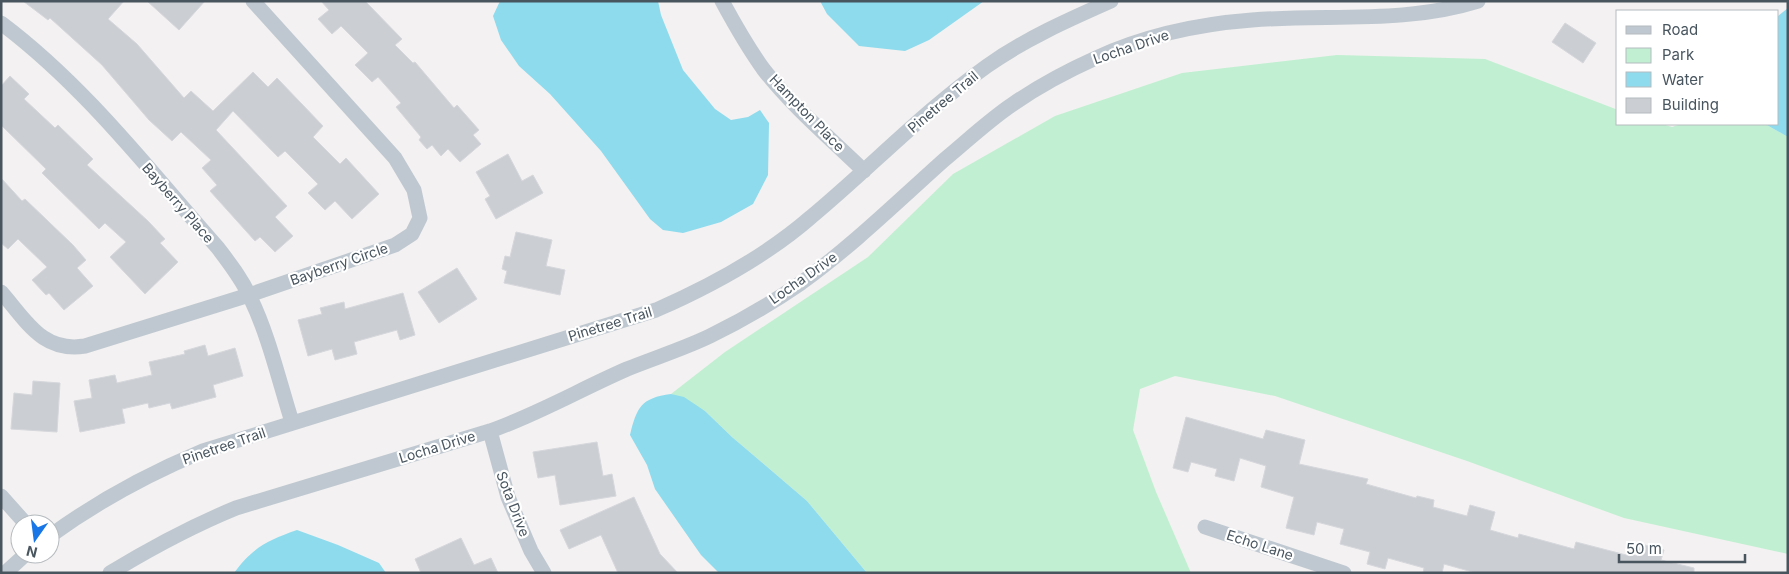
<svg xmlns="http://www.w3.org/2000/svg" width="1789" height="574" font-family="Inter,sans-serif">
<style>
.green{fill:#c0f0d1}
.water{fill:#8ddbed}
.building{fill:#cbced3;stroke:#d5d7dc}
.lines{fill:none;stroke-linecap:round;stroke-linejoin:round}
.street{stroke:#bfc8d0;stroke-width:15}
.labels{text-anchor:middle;stroke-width:4.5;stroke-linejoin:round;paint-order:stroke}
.street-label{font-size:14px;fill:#48555f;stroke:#fff}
</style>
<rect width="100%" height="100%" fill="#f3f1f1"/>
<!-- green -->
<path class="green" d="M1337,55L1485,59L1618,110V124H1662L1672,127L1681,124H1765L1788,137V554L1624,518L1467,461L1275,396L1175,376L1140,389L1133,430L1156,492L1191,573H867L807,501L732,437L705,411L671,394L725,352L868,257L953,174L1055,116L1182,73Z"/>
<!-- water -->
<path class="water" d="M500,1H658L661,15L683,70L715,109L731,120L748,117L760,110L769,123L768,175L753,204L721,222L683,233L663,230L650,219L601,151L550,94L519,66L501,40L493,16Z
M820,1H984L929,40L905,51L859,46L827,14Z
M1788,8V137L1765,124H1778V16Z
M671,394L684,397L705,411L732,437L807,501L867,573H719L701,555L655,489L647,465L630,435C637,407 641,398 671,394Z
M297,530L338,545L379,563L386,573H234C252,548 268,540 297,530Z"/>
<!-- building -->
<path class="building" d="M23,1H124L108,19L137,44L184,98L191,91L213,111L253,72L268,87L277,78L323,126L313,137L340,164L346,158L379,194L352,219L335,201L325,210L308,193L318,184L285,151L278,157L233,111L216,130L287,206L275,217L293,236L275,252L260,237L255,241L210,191L217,185L202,168L211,160L181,132L172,141L149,120L102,65L50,18L48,20Z
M147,1H205L179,30Z
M321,1H365L402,39L395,45L413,63L415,62L454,108L457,105L479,130L473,135L481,144L460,162L448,149L441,156L432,145L427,149L419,140L421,137L396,107L401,103L378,77L372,82L355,65L368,53L341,26L332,34L318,19L329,10Z
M1565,23L1596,43L1583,63L1552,42Z
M10,76L29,94L24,99L55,128L58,125L93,159L87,165L148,221L165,239L160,243L178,262L145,294L110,257L126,242L105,223L99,229L42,173L46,169L1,125V86Z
M508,154L522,181L533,175L543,193L496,219L485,199L490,196L476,172Z
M1,178L22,201L25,199L73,245L86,260L77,268L93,286L64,310L49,293L46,295L32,280L47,267L18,239L8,249L1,243Z
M516,232L552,240L546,266L565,270L560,295L504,283L507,271L502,269L505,256L510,257Z
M457,268L477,299L439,323L418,292Z
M403,293L415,335L400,340L397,330L354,342L357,354L335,360L332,349L308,356L298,320L322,314L320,308L344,302L345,309Z
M205,345L208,356L235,348L243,376L213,385L216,397L172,409L170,403L149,408L148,403L122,409L125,423L80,432L74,401L92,398L89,380L115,375L117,383L152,375L149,362L185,354L184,351Z
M33,381L60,383L57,432L11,429L14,393L32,395Z
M1186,417L1263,439L1266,430L1305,440L1299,464L1368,479L1366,484L1416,498L1417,496L1434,500L1433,507L1467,516L1470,505L1495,512L1490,530L1518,538L1519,534L1574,549L1576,542L1630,556L1631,554L1638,556L1641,544L1664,550L1661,560L1694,568V573H1476L1444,564L1442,573H1423L1424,568L1388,558L1385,569L1367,564L1370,552L1340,544L1344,529L1317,522L1314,535L1286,528L1294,497L1261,487L1266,466L1240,458L1234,481L1215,476L1217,469L1191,462L1188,472L1173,468Z
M597,442L603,476L612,474L616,496L560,505L555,475L538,478L533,452Z
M634,497L660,554L678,573H618L601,535L569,549L560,530Z
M461,538L474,565L491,558L498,573H421L415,559Z"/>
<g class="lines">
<!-- street -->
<path class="street" d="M722,1C735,25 748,48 764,70C793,107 830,138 864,171
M1,23C85,86 149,170 218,248C230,264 242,279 250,297C269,336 279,381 292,422
M1,292C26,320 42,353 85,346L249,295L395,245L412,234L420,218L414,190L395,158L253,1
M490,431L508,497L531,551L544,573
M1,496L26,524
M1205,527L1344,573
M50,536C98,501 148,474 203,451L656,310C711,286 765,257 811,217C870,168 924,111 987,66C1025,39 1068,20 1111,1
M5,573L26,554
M110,573C151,548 192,526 236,508L490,431C538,414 581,389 627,369C654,358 683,349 710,336C741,321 772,303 801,283C852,246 897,202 944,160C967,141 989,120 1013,104C1039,86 1067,71 1096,58C1144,36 1199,24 1252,20C1327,14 1405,24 1478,1"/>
</g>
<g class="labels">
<!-- street labels -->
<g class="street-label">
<text transform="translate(1131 47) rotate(-19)" y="5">Locha Drive</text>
<text transform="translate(943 102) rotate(-40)" y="5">Pinetree Trail</text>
<text transform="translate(807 113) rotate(46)" y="5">Hampton Place</text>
<text transform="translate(178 203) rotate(49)" y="5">Bayberry Place</text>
<text transform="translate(339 264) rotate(-19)" y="5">Bayberry Circle</text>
<text transform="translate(803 278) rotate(-35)" y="5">Locha Drive</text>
<text transform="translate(610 324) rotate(-17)" y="5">Pinetree Trail</text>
<text transform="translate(224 446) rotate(-19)" y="5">Pinetree Trail</text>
<text transform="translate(437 447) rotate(-17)" y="5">Locha Drive</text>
<text transform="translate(513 504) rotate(69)" y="5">Sota Drive</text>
<text transform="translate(1260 545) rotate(18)" y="5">Echo Lane</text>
</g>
</g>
<!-- border -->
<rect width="1789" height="574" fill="none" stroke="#48555f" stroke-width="5"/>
<!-- legend -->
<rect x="1616" y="10" width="162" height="115" fill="#ffffff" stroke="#b6bbbf"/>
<rect x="1626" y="26" width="25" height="8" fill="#bfc8d0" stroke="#b6bbbf"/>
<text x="1662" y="35" font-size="15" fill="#48555f">Road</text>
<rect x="1626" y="48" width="25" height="15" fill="#c0f0d1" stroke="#b6bbbf"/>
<text x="1662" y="60" font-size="15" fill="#48555f">Park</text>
<rect x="1626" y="72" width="25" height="15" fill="#8ddbed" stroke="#b6bbbf"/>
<text x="1662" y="85" font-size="15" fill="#48555f">Water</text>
<rect x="1626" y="98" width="25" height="15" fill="#cbced3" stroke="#b6bbbf"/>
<text x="1662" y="110" font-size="15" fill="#48555f">Building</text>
<!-- north arrow -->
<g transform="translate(35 539) rotate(194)"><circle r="24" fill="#ffffff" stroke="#b6bbbf"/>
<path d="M0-4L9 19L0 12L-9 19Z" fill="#1876e6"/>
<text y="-8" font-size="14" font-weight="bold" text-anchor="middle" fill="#48555f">N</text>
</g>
<!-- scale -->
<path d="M1619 554v8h126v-8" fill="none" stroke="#48555f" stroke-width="2.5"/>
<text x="1626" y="554" font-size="15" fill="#48555f" stroke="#ffffff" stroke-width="4" paint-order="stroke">50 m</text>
</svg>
